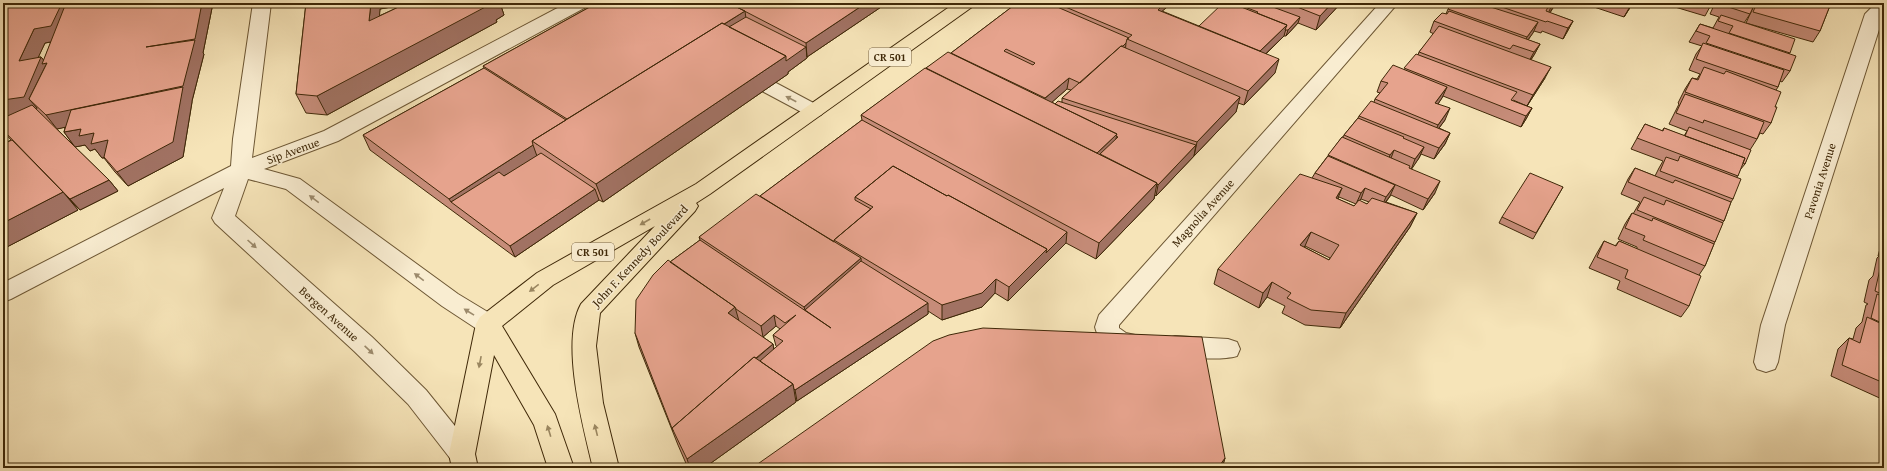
<svg xmlns="http://www.w3.org/2000/svg" width="1887" height="471" font-family="'Gentium Book Plus',serif">
<style>
.lines{fill:none;stroke-linecap:round;stroke-linejoin:round}
.minor-casing{stroke:#6d5734;stroke-width:2}
.major-casing{stroke:#3f2808;stroke-width:2}
.minor{fill:#f9edd1;fill-rule:evenodd}
.major{fill:#f6e4b8;fill-rule:evenodd}
.wall{fill:#c68c79;stroke:#3f2808;fill-rule:evenodd}
.shaded-wall{fill:#a17263;stroke:#3f2808}
.building{fill:#e6a38d;stroke:#3f2808;fill-rule:evenodd}
.oneway{fill:#9c8a6c}
.oneway2{fill:#9a8660}
.labels{text-anchor:middle;stroke-width:3;stroke-linejoin:round;paint-order:stroke}
.shield{fill:#f9edd1;stroke:#776344;stroke-width:1}
.shield-label{font-size:11px;font-weight:bold;fill:#3f2808}
.street-label{font-size:12px;fill:#3f2808;stroke:#f9edd1}
</style>
<rect width="100%" height="100%" fill="#f6e4b8"/>
<filter id="stains"><feTurbulence type="fractalNoise" baseFrequency=".005" numOctaves="4"/><feColorMatrix values="0 0 0 0 .2 0 0 0 0 .09 0 0 0 0 .02 0 0 0 .5 -.17"/></filter>
<radialGradient id="worn" r=".72"><stop offset=".6" stop-color="#630" stop-opacity="0"/><stop offset="1" stop-color="#630" stop-opacity=".3"/></radialGradient>
<g class="lines">
<defs>
<path id="minor" d="M253,3H271L252,158L324,131L567,3H589L586,7L338,141L264,169L300,179L458,294L496,317L500,324L496,331L488,333L480,331L442,306L286,189L248,179L235,216L372,337L426,390L471,446L475,454L471,462L462,465L453,462L408,404L354,351L215,223L212,218L224,188L11,299L3,302V283L231,166L233,139Z
M1380,3H1398L1119,325V328L1126,333L1144,337L1147,344L1144,351C1124,357 1100,348 1095,327L1099,315Z
M1876,3H1884V14L1785,325L1778,362L1775,369L1766,372L1757,369L1754,362L1761,325L1865,14Z
M769,81L776,83L821,107L824,111L821,115L814,117L807,115L762,91L760,87L762,83Z
M1175,336L1228,339L1237,342L1240,349L1237,356C1220,361 1183,358 1166,353L1163,346L1166,339Z"/>
<path id="major" d="M955,3H975L972,7L710,194L696,203L698,206L695,211L600,313L596,346L603,403L619,468H593C583,426 560,342 581,304L655,226L553,285L502,326L555,414L574,468H548L534,425L494,355L475,454L478,468H452L449,454L476,324L480,317L537,273L696,184Z"/>
</defs>
<!-- minor casing -->
<use href="#minor" class="minor-casing"/>
<!-- major casing -->
<use href="#major" class="major-casing"/>
<!-- minor -->
<use href="#minor" class="minor"/>
<!-- major -->
<use href="#major" class="major"/>
</g>
<!-- wall -->
<path class="wall" d="M3,3H213L203,53L204,54L192,101V102L183,157L128,186L115,172L104,158H102L95,149L90,151L85,145L75,147L109,180L118,191L80,210L69,199L78,210L3,249V144L11,140L3,131V118L6,116L3,117ZM51,42L44,60L41,57H38L45,43ZM65,127L64,132L74,146L57,129Z
M306,3H500L504,15L496,20L497,22L327,115L306,113L296,94ZM403,5L379,16L380,9Z
M597,3H887L807,57V58L788,72V74L603,202L599,200L515,257L370,150L363,135L484,68L483,66Z
M1017,3H1172L1162,11L1199,26L1242,7V6L1245,3H1341L1316,30L1298,23L1286,36H1284L1266,54L1275,73L1244,105L1238,103L1236,112L1156,196L1155,195L1154,199L1096,259L1066,243L1008,301L995,293L982,307L942,320L928,311V314L797,401L796,400V402L704,468H688L678,445L639,347L635,333L670,262L700,240L699,237L760,196L862,120L861,115L926,68L951,53ZM1067,89L1071,90L1062,98V102L1055,104L1052,102ZM776,326L780,329L773,335L776,346L777,347L774,349L773,344L763,337Z
M1462,3H1556L1550,13L1573,21L1567,32L1563,39L1542,31L1541,33L1534,31L1528,40L1540,44L1534,55L1531,60L1545,78L1527,106L1513,100L1512,101L1532,108L1526,119L1521,127L1443,96L1438,104L1445,120L1439,128L1450,133L1445,144L1434,159L1421,154L1419,158L1411,169L1435,193L1423,210L1391,195L1386,202L1417,213L1410,227L1340,328L1305,325L1282,313L1285,306L1267,297L1259,308L1214,284L1218,269L1312,178L1315,173L1342,137H1343L1344,135L1358,118L1359,116L1374,102L1375,99L1380,93L1377,92L1381,81L1404,70L1418,55L1419,52L1434,34L1430,32L1434,21L1446,14L1448,9L1462,4ZM1339,197L1356,204L1354,206L1338,199ZM1361,199L1369,202L1367,204L1359,201ZM1305,246L1330,258L1329,260L1304,247Z
M1582,3H1633L1624,17Z
M1677,3H1712L1705,16L1675,7Z
M1715,3H1755L1750,14L1744,23L1790,53H1789L1790,71L1782,82L1780,81L1778,87L1776,90L1775,107L1771,123L1763,134L1760,133L1757,139L1750,150L1745,164L1740,170L1737,177L1733,199L1731,202L1724,221L1723,222L1705,266L1699,275L1689,306L1681,317L1617,289L1620,281L1589,268L1597,253L1604,241L1615,246L1619,241L1637,249V247L1618,239L1625,224L1632,213L1633,214L1640,202L1621,194L1628,179L1635,168L1655,176L1659,168L1663,161L1631,149L1645,124L1662,131L1664,128L1684,136L1687,131L1669,124L1679,104L1678,103L1685,89L1692,78L1697,79L1700,74L1689,70L1696,54L1702,46L1689,42L1700,24L1713,28L1719,17L1710,14Z
M1755,3H1831L1820,31L1813,42L1746,23Z
M1563,187L1533,239L1499,223L1502,217Z
M1884,234V400L1831,376L1838,349L1849,338L1853,339L1856,328L1862,322L1866,305L1868,304L1864,302L1869,280L1873,276L1877,258L1879,256H1878Z
M1225,458L1222,468H752Z"/>
<!-- shaded-wall -->
<path class="shaded-wall" d="M62,3H74L61,40L45,43L30,75L19,61L34,29Z
M202,3H213L203,53L204,54L192,101V102L183,157L128,186L117,172L180,103L57,129L46,115Z
M371,3H412L380,9L378,40L369,21Z
M488,3H500L504,15L496,20L497,22L327,115L317,96Z
M866,3H887L807,57L806,43Z
M1161,3H1172L1160,13L1157,7Z
M1332,3H1341L1316,30L1320,16Z
M1554,3H1556L1546,18L1551,7Z
M1632,3H1633L1624,17Z
M745,11L747,27L536,144Z
M1300,17L1298,23L1286,36L1288,30Z
M1573,21L1567,32L1563,39L1568,28Z
M1538,22L1533,33L1522,48L1527,37Z
M1287,25L1284,36L1255,64L1258,53Z
M1126,43L1125,54L1081,83Z
M1540,44L1534,55L1528,63L1534,52Z
M806,47L807,58L788,72V74L603,202L596,184L786,56Z
M41,57L46,63H47L29,99L37,108L36,111L3,117V100Z
M1279,59L1275,73L1244,105L1248,91Z
M1551,67L1545,78L1527,106L1533,95Z
M1069,78L1067,89L1042,111L1043,100Z
M1447,87L1442,98L1431,114L1435,103Z
M1240,97L1236,112L1194,156L1197,142Z
M1450,108L1445,120L1433,136L1438,125Z
M1532,108L1526,119L1521,127L1526,116Z
M81,129L94,133L108,140L119,154L102,158L95,149L90,151L85,145L75,147L64,132Z
M1450,133L1445,144L1434,159L1439,148Z
M1117,134L1114,148L1104,158L1096,154Z
M533,145L538,159L451,202L449,199Z
M1196,145L1194,156L1156,196L1158,185Z
M1424,147L1419,158L1411,170L1415,159Z
M1394,150L1390,161L1386,166L1390,155Z
M109,180L118,191L80,210L70,199Z
M1440,181L1435,193L1423,210L1428,199Z
M1157,183L1154,199L1096,259L1099,243Z
M1395,185L1390,196L1381,208L1386,197Z
M1342,188L1336,203V198Z
M1365,188L1361,199L1356,204L1361,193Z
M595,189L599,200L515,257L510,246Z
M63,192L78,210L3,249V223Z
M1417,213L1410,227L1340,328L1346,313Z
M1067,232L1066,243L1008,301L1009,287L1047,249Z
M1311,232L1305,246L1295,260L1300,245Z
M861,258L862,272L805,310L804,307Z
M996,279L995,293L982,307L942,320V305Z
M1272,282L1267,297L1259,308L1263,293Z
M928,303V314L797,401L795,390Z
M735,307L739,321L728,313Z
M774,315L776,326L763,337L761,326Z
M773,344L775,358L674,431Z
M793,384L796,402L704,468H690L687,459Z
M1225,458L1222,468H1219L1220,465Z"/>
<!-- building -->
<path class="building" d="M3,3H62L51,26L34,29L19,61L41,57L24,97L3,100Z
M66,3H202L195,39L146,47L195,40L183,86L46,115L29,99L47,63L42,64Z
M306,3H371L369,21L407,3H488L491,4L317,96L296,94Z
M597,3H728L745,11L724,24L722,23L567,119L483,66Z
M729,3H866L806,43Z
M1017,3H1048L1129,38L1127,39L1126,43L1123,46H1121L1080,83L1069,78L1045,98L951,53ZM1006,49L1035,63L1033,65L1004,51Z
M1056,3H1153L1162,6L1158,10L1279,59L1248,91L1127,39L1132,35Z
M1153,3H1161L1159,5Z
M1223,3H1231L1287,25L1260,51L1199,26Z
M1245,3H1262L1300,17L1288,30H1285L1287,25L1257,13L1258,12L1242,6Z
M1287,3H1332L1320,16Z
M1453,3H1459L1462,4V3H1478L1538,22L1527,37L1448,9Z
M1490,3H1535L1548,7L1546,11L1573,21L1568,28L1547,21L1546,22Z
M1538,3H1554L1551,7Z
M1620,3H1632L1630,6Z
M1703,3H1712L1711,5Z
M1716,3H1755L1750,14Z
M1757,3H1831L1820,31L1753,12Z
M1449,11L1540,44L1534,52L1513,45L1510,49L1434,21L1442,13L1447,14Z
M1721,15L1795,39L1790,53L1729,33L1733,26L1718,21Z
M746,17L806,47L786,61V56L729,27Z
M722,23L786,56L596,184L532,141Z
M1700,24L1796,56L1790,71L1706,43L1710,36L1696,31Z
M1439,26L1551,67L1533,95L1419,52Z
M1703,43L1784,70L1778,87L1696,59Z
M1121,46L1240,97L1197,142L1062,98Z
M948,52L1117,134L1097,153L926,68Z
M1416,54L1517,92L1511,100L1532,108L1526,116L1404,68Z
M1393,65L1447,87L1435,103L1450,108L1438,125L1375,99L1388,83L1381,81Z
M1704,67L1724,74L1726,71L1781,92L1775,107H1777L1771,123L1685,92L1692,78L1698,80Z
M484,68L566,120L532,141L533,145L449,199L363,135Z
M925,68L1157,183L1099,243L861,115Z
M183,87L173,142L117,172L104,157L108,140L91,144L94,133L79,136L81,129L64,132L71,110Z
M1685,94L1764,122L1757,139L1704,120L1703,123L1676,113Z
M1058,101L1196,145L1158,185L1157,184V183L1100,154L1118,137L1116,136L1117,134L1055,104Z
M1371,101L1450,133L1439,148L1359,116Z
M32,105L109,180L70,199L3,130V118Z
M1358,118L1404,137L1403,138L1424,147L1415,159L1394,150L1390,155L1344,135Z
M862,120L1067,232L1046,253L1047,249L948,195L947,196L893,166L855,197V200L871,209L834,240V242L760,196Z
M1645,124L1663,131L1664,128L1745,158L1738,176L1637,138Z
M1689,127L1751,150L1745,164L1743,163L1745,158L1685,136Z
M1342,137L1410,166L1409,168L1440,181L1428,199L1328,155Z
M12,140L63,192L3,223V144Z
M541,153L595,189L510,246L451,202L499,172L504,176Z
M1328,156L1395,185L1386,197L1365,188L1361,193L1315,173Z
M1680,156L1741,179L1733,199L1660,171L1666,157L1678,161Z
M893,166L947,196L948,195L1047,249L1009,287L996,279L982,293L942,305L834,240L873,207L855,197Z
M1635,168L1673,183L1675,180L1731,202L1724,221L1628,182Z
M1530,173L1563,187L1536,233L1502,217Z
M1300,174L1342,188L1336,198L1354,206L1359,200L1367,204L1372,198L1417,213L1346,313L1311,310L1287,298L1291,293L1272,282L1263,293L1218,269ZM1311,232L1339,245L1329,260L1300,245Z
M756,194L861,258L804,307L699,237Z
M1644,197L1664,205L1666,200L1723,223L1715,242L1637,210Z
M1632,213L1652,221L1653,218L1714,244L1705,266L1643,240L1645,236L1625,228Z
M700,240L831,328L805,310L861,261L928,303L795,390L794,389L793,384L760,361L783,341L773,335L796,315L785,323L774,315L761,326L736,309L735,307L670,262Z
M1604,241L1616,246L1619,241L1701,276L1689,306L1625,278L1628,270L1597,257Z
M668,260L735,307L728,313L773,344L756,358L754,357L672,428L673,431L635,333L636,300L653,275Z
M1884,262V269L1882,268Z
M1880,269L1884,270V295L1875,291Z
M1877,294L1884,297V324L1871,318Z
M1867,317L1884,325V383L1842,365L1849,338L1860,343Z
M983,328L1202,337L1225,458L1220,465L1195,468H752L933,341L949,335Z
M754,357L793,384L687,459L672,428Z"/>
<!-- one-way arrows -->
<defs><path id="oneway-solid" d="M-6-.8H1V-3.2L6.5 0L1 3.2V.8H-6Z"/></defs>
<g class="oneway">
<use href="#oneway-solid" transform="translate(791 99) rotate(-152)"/>
<use href="#oneway-solid" transform="translate(314 199) rotate(-143)"/>
<use href="#oneway-solid" transform="translate(252 244) rotate(42)"/>
<use href="#oneway-solid" transform="translate(419 277) rotate(-143)"/>
<use href="#oneway-solid" transform="translate(469 312) rotate(-148)"/>
<use href="#oneway-solid" transform="translate(369 350) rotate(43)"/>
</g>
<g class="oneway2">
<use href="#oneway-solid" transform="translate(645 222) rotate(150)"/>
<use href="#oneway-solid" transform="translate(534 288) rotate(142)"/>
<use href="#oneway-solid" transform="translate(480 362) rotate(101)"/>
<use href="#oneway-solid" transform="translate(596 430) rotate(-104)"/>
<use href="#oneway-solid" transform="translate(549 431) rotate(-107)"/>
</g>
<g class="labels">
<!-- shield labels -->
<g class="shield">
<rect x="869" y="48" width="42" height="18" rx="3"/>
<rect x="572" y="243" width="42" height="18" rx="3"/>
</g>
<g class="shield-label">
<text x="890" y="61">CR 501</text>
<text x="593" y="256">CR 501</text>
</g>
<!-- street labels -->
<g class="street-label">
<text transform="translate(293 151) rotate(-20)" y="4">Sip Avenue</text>
<text transform="translate(1820 181) rotate(-72)" y="4">Pavonia Avenue</text>
<text transform="translate(1203 213) rotate(-48)" y="4">Magnolia Avenue</text>
<text transform="translate(640 256) rotate(-47)" y="4">John F. Kennedy Boulevard</text>
<text transform="translate(329 314) rotate(42)" y="4">Bergen Avenue</text>
</g>
</g>
<!-- margin -->
<rect width="1887" height="471" fill="none" stroke="#f6e4b8" stroke-width="16"/>
<rect x="4" y="4" width="1879" height="463" fill="none" stroke="#3f2808" stroke-width="2"/>
<rect x="8" y="8" width="1871" height="455" fill="none" stroke="#3f2808"/>
<rect width="100%" height="100%" filter="url(#stains)"/>
<rect width="100%" height="100%" fill="url(#worn)"/>
</svg>
